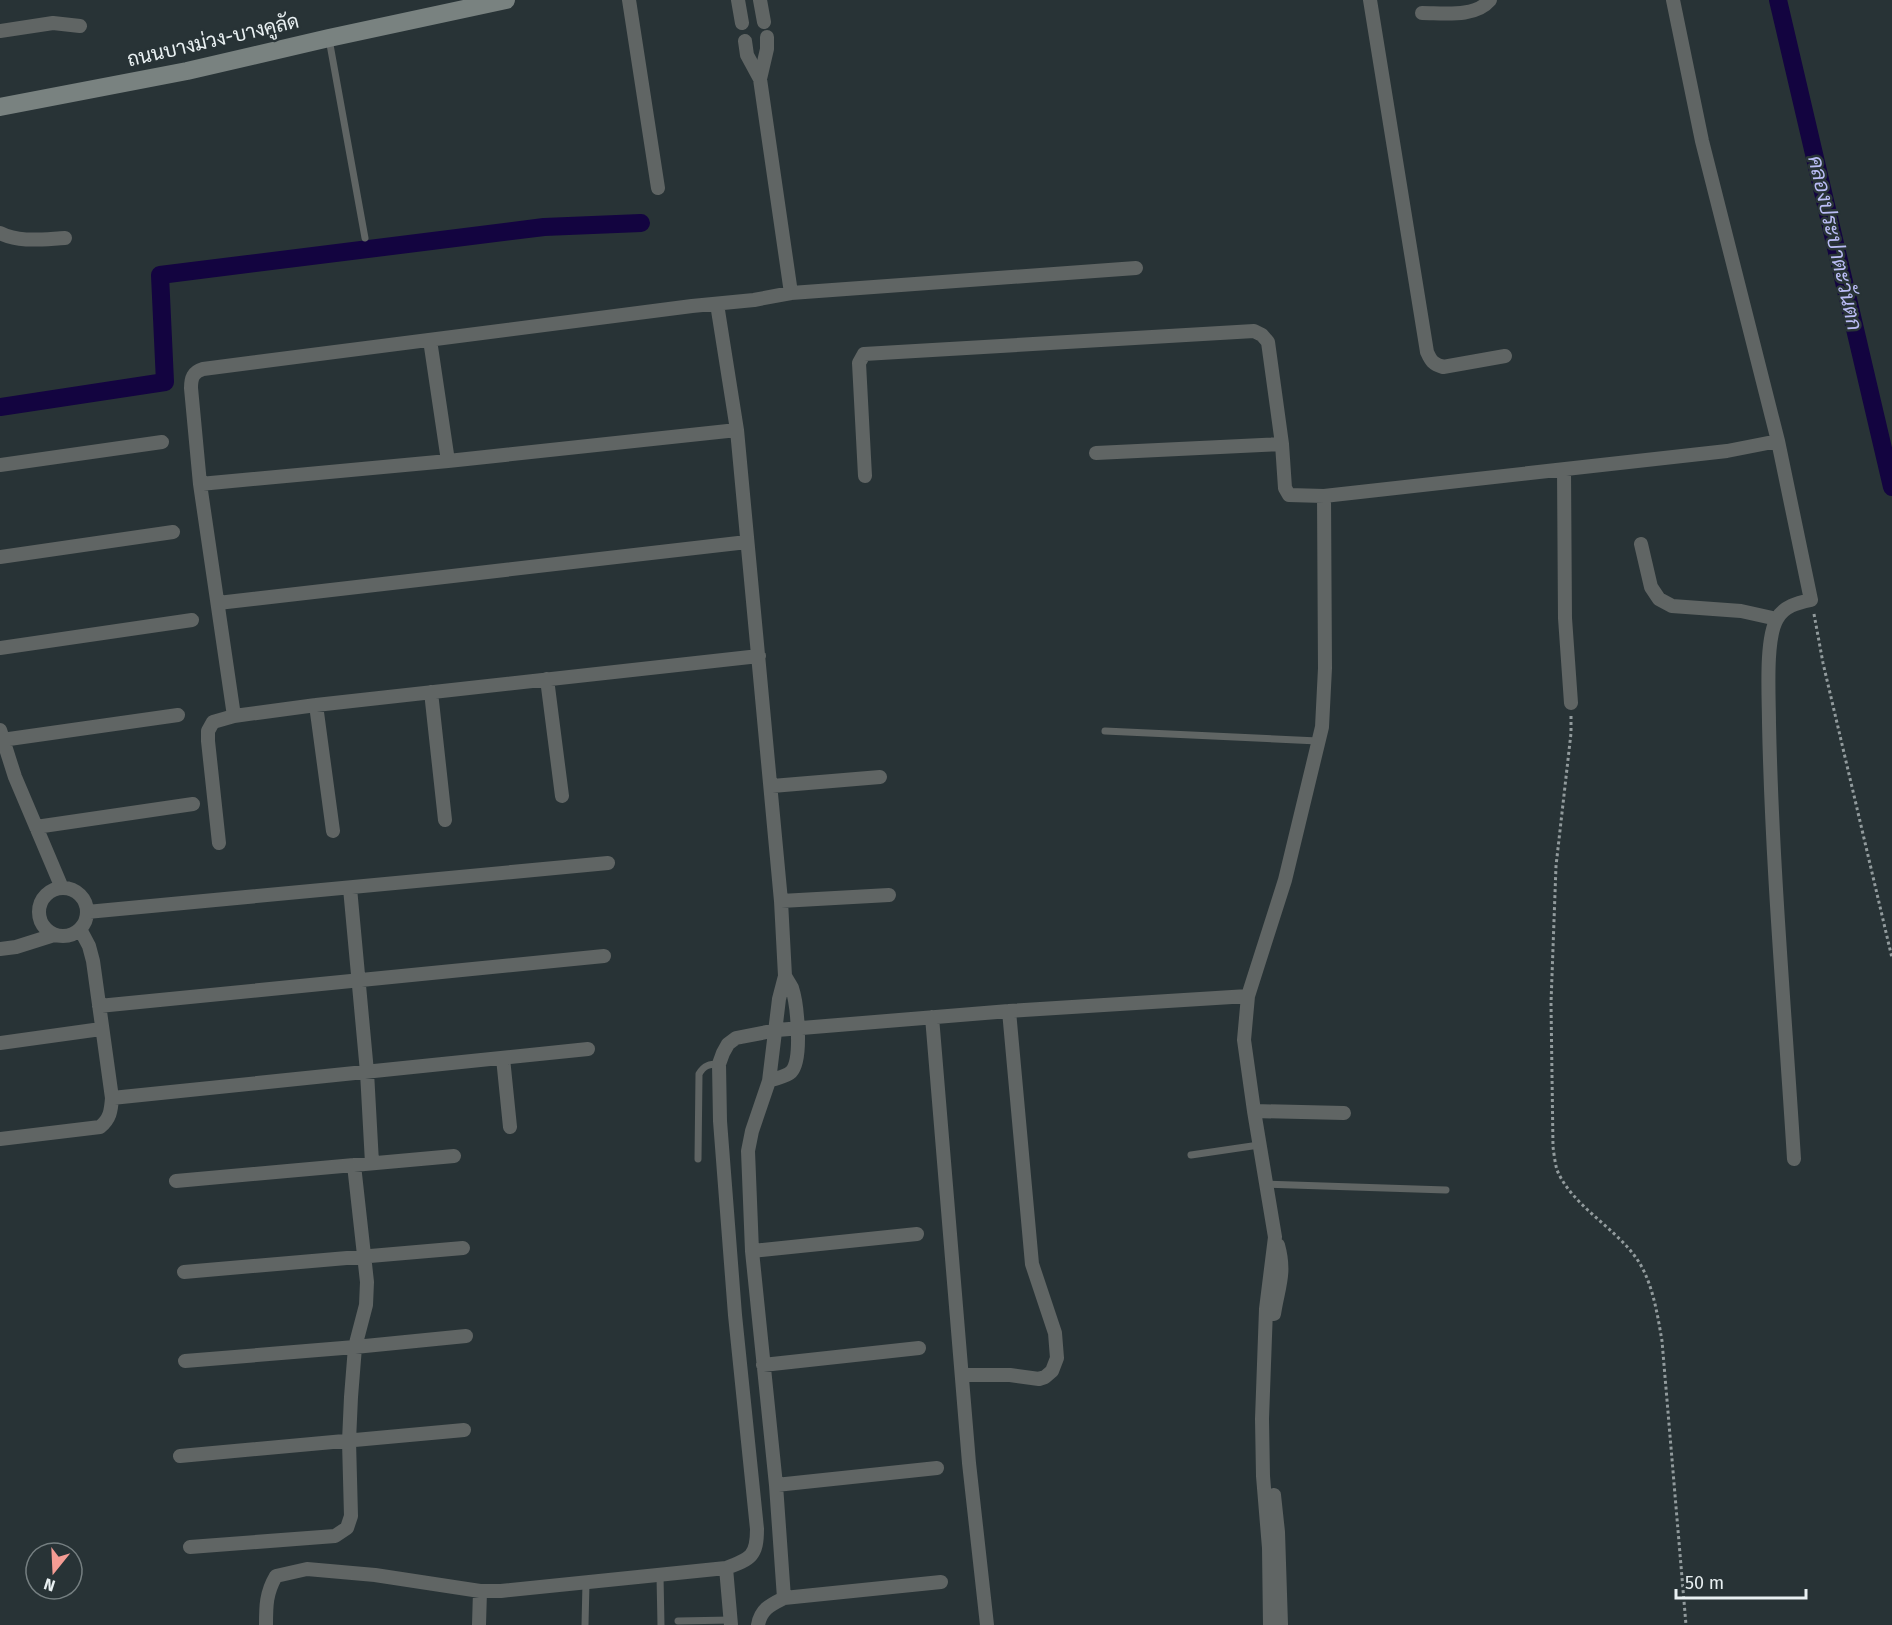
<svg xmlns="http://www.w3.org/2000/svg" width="1892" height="1625" font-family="'Fira Sans',Sarabun,sans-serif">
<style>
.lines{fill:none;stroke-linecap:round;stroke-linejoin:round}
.canal{stroke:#130440;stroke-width:18}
.path{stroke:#929b9d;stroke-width:3;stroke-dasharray:3 3;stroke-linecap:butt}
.lane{stroke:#606564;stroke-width:7}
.street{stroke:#606564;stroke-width:14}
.secondary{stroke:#798280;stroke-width:18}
.labels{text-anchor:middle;stroke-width:5;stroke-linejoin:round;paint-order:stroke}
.street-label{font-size:20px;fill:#e9f0f2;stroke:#283336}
.water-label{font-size:21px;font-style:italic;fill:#babcf5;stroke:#283336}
</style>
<rect width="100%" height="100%" fill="#283336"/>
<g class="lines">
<!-- canal -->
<path class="canal" d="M1778,0L1892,487
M0,407L165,382L160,275L544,227L641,223"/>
<!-- path -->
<path class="path" d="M1814,614L1823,663L1892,958
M1571,716V733L1556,866L1551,1003L1553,1147C1554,1154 1555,1163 1557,1170C1571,1204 1612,1226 1634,1255C1652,1278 1657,1312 1662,1341L1686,1625"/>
<!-- lane -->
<path class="lane" d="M329,39L365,238
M1105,731L1318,741
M1191,1155L1259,1145
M698,1159L699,1074C704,1065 710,1064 719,1064
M1266,1184L1446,1190
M660,1576L661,1625
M678,1621L731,1620
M585,1625L586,1583"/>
<!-- street -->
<path class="street" d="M629,0L658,188
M738,0L742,23
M760,0L764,22
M1370,0L1427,352C1431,361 1433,364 1443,367L1505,356
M1422,13C1443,13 1475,18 1490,0
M0,31L53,23L80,26
M760,79L767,49V37
M0,233C19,243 44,239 65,238
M791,293L1136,268
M717,304L737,430L781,901L785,976L779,999L769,1081L752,1131L748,1151L752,1251L776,1485L784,1598
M430,340L448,461
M1778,441L1811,600C1797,603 1784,606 1777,619C1765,639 1769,698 1769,723C1772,868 1785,1014 1794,1159
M1096,453L1282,444
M0,465L162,442
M1564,470L1565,618L1571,703
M865,476L859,363L864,354L1254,331L1262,335L1268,342L1282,444L1285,488L1289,495L1324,496L1727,451L1778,441L1702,141L1673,0
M200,484L448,461L737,430
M1641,544L1651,587L1659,599L1672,606L1741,611L1777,619
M0,557L173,532
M218,603L747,542
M0,648L192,620
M547,679L562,796
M431,692L445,820
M316,705L333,831
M234,716L200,484L191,388C191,378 193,372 203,369L692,306L754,300L791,293L760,79L747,55L745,41
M0,730L15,777L62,888
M2,740L178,715
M772,786L880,777
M36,827L193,804
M219,843L208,741V731L213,722L234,716L316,705L759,656
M39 912a24 24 0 1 1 48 0a24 24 0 1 1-48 0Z
M350,888L367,1072L372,1163
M781,901L889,895
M87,912L608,863
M0,949L16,947L54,935
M99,1006L604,956
M932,1017L969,1463L987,1625
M0,1043L101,1029
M503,1058L510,1127
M769,1081C775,1078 786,1077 791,1072C803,1060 797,1003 792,988C790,984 787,980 785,976
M112,1098L588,1049
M1254,1111L1344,1113
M0,1139L100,1127C110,1119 111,1111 112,1098L93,961L89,946L80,929
M176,1181L454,1156
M752,1251L917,1234
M184,1272L463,1248
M1274,1314C1278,1287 1286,1274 1278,1245
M185,1361L355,1347L466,1336
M763,1365L919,1348
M963,1375H1010L1039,1379L1045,1377L1052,1371L1057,1358L1055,1333L1032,1264L1009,1011
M180,1456L464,1430
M776,1485L937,1468
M1274,1495L1278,1532L1281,1625
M190,1547L335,1536L347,1528L351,1516L349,1441L351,1397L355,1347L366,1305L367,1282L354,1165
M726,1568L731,1625
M266,1625C266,1606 266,1593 276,1576L307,1569L375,1575L480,1591H501L726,1568C751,1559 757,1556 757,1529L735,1315L720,1121L719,1064L723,1053L728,1044L736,1038L777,1030L1009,1011L1248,996
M479,1625L480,1591
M758,1625C761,1609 770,1605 784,1598L941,1582
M1270,1625L1269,1548L1263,1476L1262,1419L1266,1309L1275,1237L1254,1111L1244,1040L1248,996L1285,880L1322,727L1325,668L1324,496"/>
<!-- secondary -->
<path class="secondary" d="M0,107L187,71L329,38L506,0"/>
</g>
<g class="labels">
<!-- street labels -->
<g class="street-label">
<text transform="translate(213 40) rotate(-13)" y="7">ถนนบางม่วง-บางคูลัด</text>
</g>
<!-- water labels -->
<g class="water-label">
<text transform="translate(1835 243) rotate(77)" y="7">คลองประปาตะวันตก</text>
</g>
</g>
<!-- north arrow -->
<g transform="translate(54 1571) rotate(198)"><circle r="28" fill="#283336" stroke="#757f81" stroke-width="1.5"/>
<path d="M0-4.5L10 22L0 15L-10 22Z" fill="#f59c94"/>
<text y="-9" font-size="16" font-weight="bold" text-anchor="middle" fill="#e9f0f2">N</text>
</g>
<!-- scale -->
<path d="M1676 1589v9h130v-9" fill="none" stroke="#e9f0f2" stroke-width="3"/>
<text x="1685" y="1589" font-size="18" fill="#e9f0f2" stroke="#283336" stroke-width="4.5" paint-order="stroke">50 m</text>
</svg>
